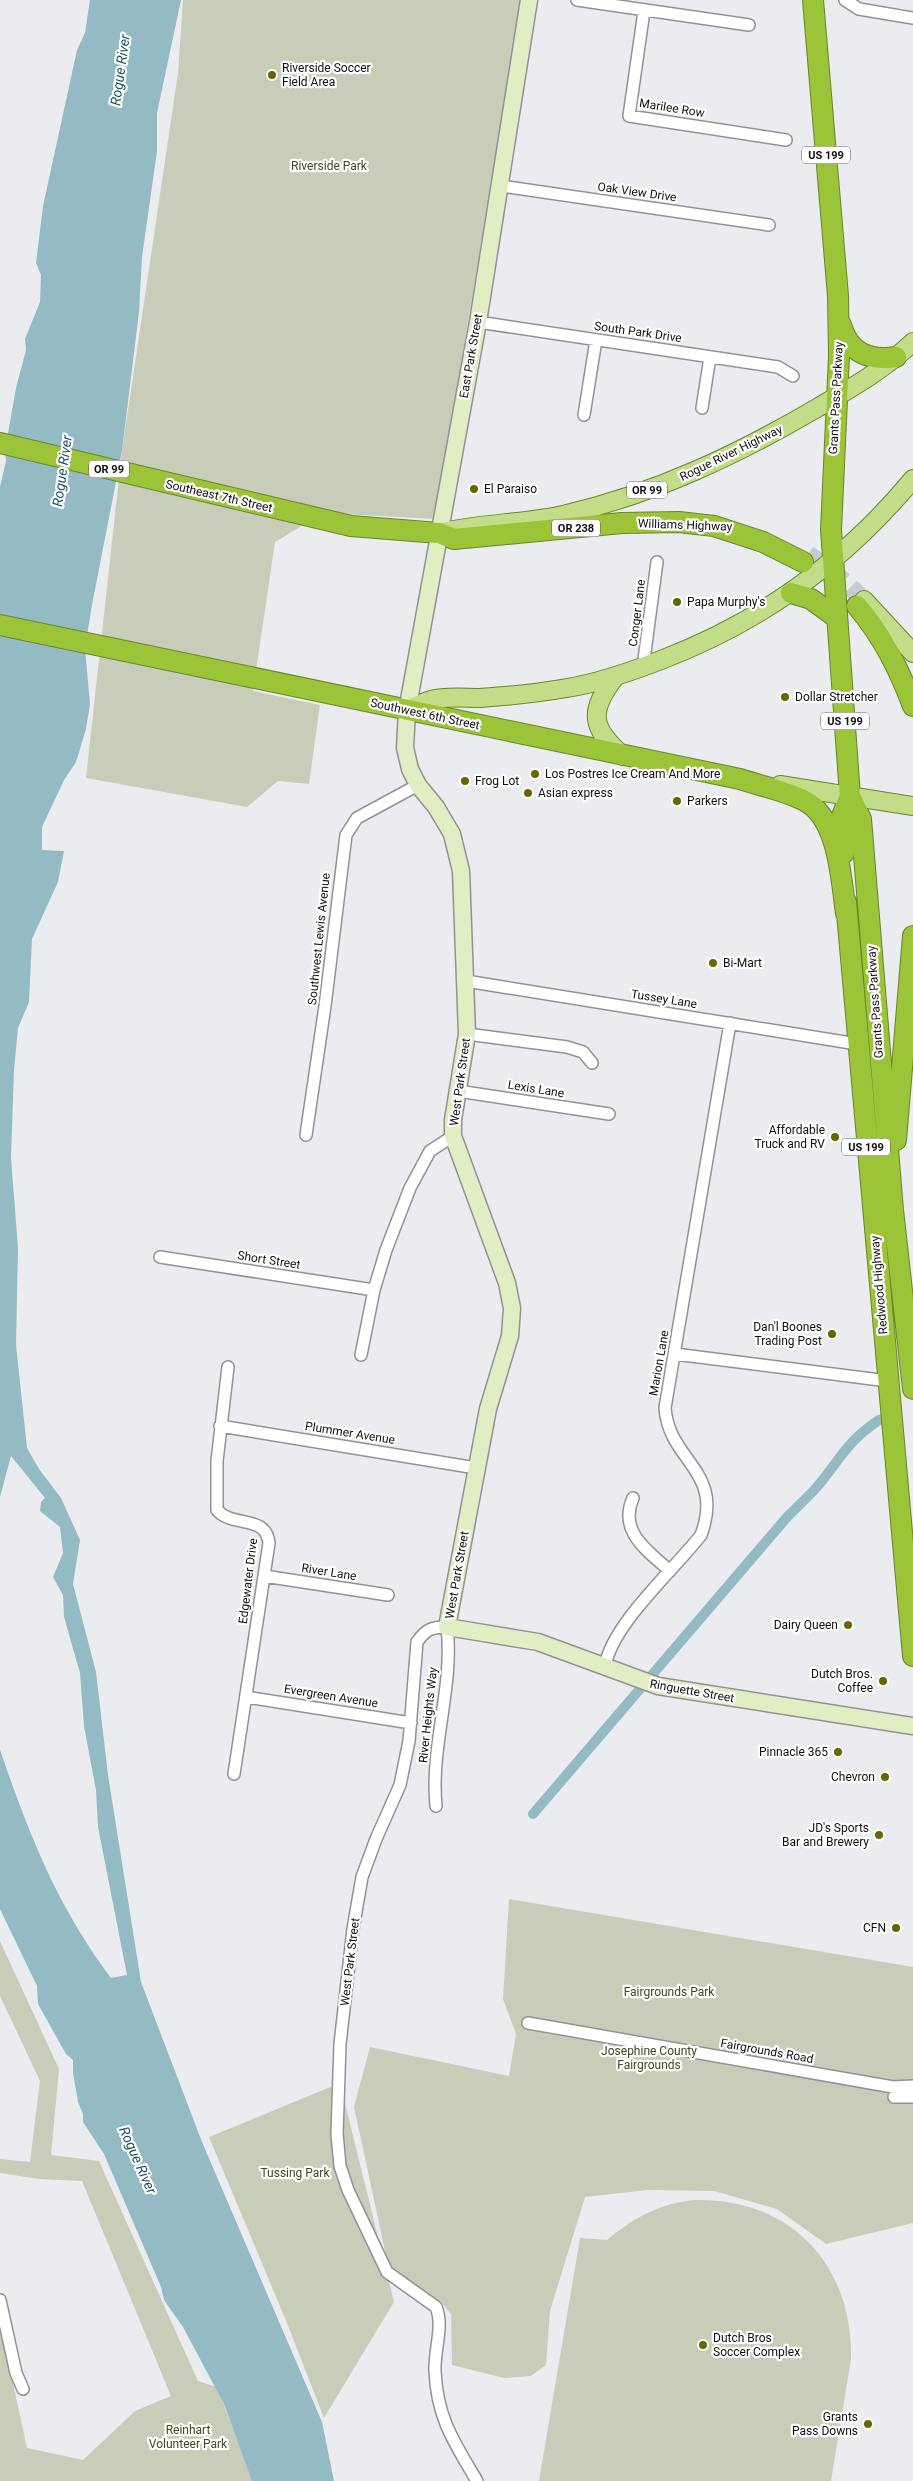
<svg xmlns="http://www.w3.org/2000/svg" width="913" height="2481" font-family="Roboto,sans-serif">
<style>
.green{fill:#c8cdba}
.water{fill:#94bbc3}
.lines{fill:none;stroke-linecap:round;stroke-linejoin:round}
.canal{stroke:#94bbc3;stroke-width:10}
.primary-tunnel{stroke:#cacbcf;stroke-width:18;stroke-dasharray:18 9;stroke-linecap:butt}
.street-casing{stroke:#919296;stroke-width:14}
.secondary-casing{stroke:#919296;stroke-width:19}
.primary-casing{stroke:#6a852a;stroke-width:20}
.highway-casing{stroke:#6a852a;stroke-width:22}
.street{stroke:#fff;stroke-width:11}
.secondary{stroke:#e1edc3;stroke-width:16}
.primary{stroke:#c3dc88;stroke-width:18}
.highway{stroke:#9bc438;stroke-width:20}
.poi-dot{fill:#656703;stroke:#fff;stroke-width:2}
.labels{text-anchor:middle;stroke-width:4.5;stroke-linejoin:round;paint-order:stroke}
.shield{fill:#fff;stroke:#575758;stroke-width:1}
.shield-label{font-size:11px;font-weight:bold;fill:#0f0f11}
.poi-label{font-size:12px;fill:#0f0f11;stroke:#fff;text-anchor:start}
.street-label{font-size:12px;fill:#0f0f11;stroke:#fff}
.park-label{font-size:12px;fill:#404917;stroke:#fff}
.water-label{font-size:14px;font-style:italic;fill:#1c525c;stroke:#fff}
</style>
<rect width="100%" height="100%" fill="#ebecf0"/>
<!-- green -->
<path class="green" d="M183,0H522L435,519L323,513L275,542L253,691L320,705L309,784L278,781L247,807L86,778L122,451L178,73Z
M509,1899L913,1967V2223L826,2244L777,2209L714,2191L647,2190L585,2197L550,2311L546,2365L531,2376L504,2378L452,2365L451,2314L441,2302L402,2280L388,2265L354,2107L370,2047L509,2076L516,2034L503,1999Z
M0,1941L59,2069L51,2155L99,2161L198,2381L217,2387L253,2481H0V2323L27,2448L83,2460L135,2411L171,2396L82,2181L39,2179L0,2173V2159L30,2162L40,2081L0,1996Z
M340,2083L394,2302L324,2418L287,2323L209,2137Z
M695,2200C791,2198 853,2265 851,2359L831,2481H539L580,2238L607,2240C633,2218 660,2203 695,2200Z"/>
<!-- water -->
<path class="water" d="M90,0H181L157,113V151L142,257L139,312L122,451L92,605L85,648L90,704L86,729L76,762L64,780L42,827V850L64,851L58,882L32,939L29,1002L18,1028L14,1070L11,1158L18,1248L16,1345L27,1448L39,1469L61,1498L80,1540L73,1584L96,1672L108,1775L141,1982L202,2142L322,2422L334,2481H252L224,2404L183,2327L164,2300L161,2287L104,2154L83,2122V2114L78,2102L73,2073V2060L66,2054L38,2004L37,1986L0,1909V1750C29,1834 57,1906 111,1978L127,1975L98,1827L96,1790L84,1726L80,1673L64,1617L63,1595L53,1577L63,1553L60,1527L40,1511L41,1502L45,1498L11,1456L0,1497V487L6,461L5,450L16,388L26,350L25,339L40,302L41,275L36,263L43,206L77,50L85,33Z"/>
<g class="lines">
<!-- canal -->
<path class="canal" d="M533,1814L788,1516C797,1507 807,1498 816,1488C840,1460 846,1442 879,1420"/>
<!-- primary-tunnel -->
<path class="primary-tunnel" d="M808,554L836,574L864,600"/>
<defs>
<path id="street" d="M577,0L749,25
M845,0L859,9L913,18
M644,11L629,116L786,140
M501,186L769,225
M478,322L778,367L793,376
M702,408L710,357
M584,415L596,340
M643,667L657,562
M466,981L857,1044
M467,1034L567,1047L583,1052L592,1063
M458,1091L609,1114
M306,1135L325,1006L346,835L357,818L418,785
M160,1257L374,1290
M675,1354L888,1381
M361,1355L374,1290L386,1250L410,1188L430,1151L453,1136
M228,1367L217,1461V1510C232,1528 266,1514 269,1543L234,1774
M220,1426L476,1468
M633,1498C618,1532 648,1551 670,1571
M264,1576L388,1595
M605,1666C613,1623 673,1571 701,1535C725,1470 669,1462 665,1408L730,1023
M246,1697L411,1723
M436,1806C430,1746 454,1687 447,1627C432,1627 426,1629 417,1642L409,1741L400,1785L376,1839L362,1877L353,1929L340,2044L337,2134L340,2166L348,2190L387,2272L436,2307C444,2326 434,2350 435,2371C437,2418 454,2442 477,2481
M528,2023L893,2087L913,2086
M894,2097H913
M0,2300L16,2373L23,2389"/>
<path id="secondary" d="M529,0L478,322L407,711L405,748L410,769L418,785L436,807L452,834L461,871L467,1034L453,1120V1136L507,1283L512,1308L510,1336L488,1409L447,1627L538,1642L658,1686L913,1726"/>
<path id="primary" d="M439,533C480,523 522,524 563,515C654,494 737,455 817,408C853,387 882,371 913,342
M864,600L913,653
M615,677C589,711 590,727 623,756
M407,711C414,707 423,702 431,700C445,696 465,698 480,698C509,696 538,693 567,688C599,683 630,672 661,660C761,622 845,561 913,479
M780,785L913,806"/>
<path id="highway" d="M813,0L838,296L839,356L831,530L850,796L861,819L893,1210L913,1389
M841,325C849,353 869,361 896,357
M0,443L351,526L439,533L454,539L622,523L679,522L714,526L763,542L803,562
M791,593L811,599L837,618
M857,606C883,637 899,669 913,706
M0,625L740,779C761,786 786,791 805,801C839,819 841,880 846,913
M844,853L842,816L850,796
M846,902L913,1656
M896,1140L913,936"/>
</defs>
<!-- street casing -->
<use href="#street" class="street-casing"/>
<!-- secondary casing -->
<use href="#secondary" class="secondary-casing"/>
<!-- primary casing -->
<use href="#primary" class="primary-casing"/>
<!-- highway casing -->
<use href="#highway" class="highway-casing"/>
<!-- street -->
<use href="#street" class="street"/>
<!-- secondary -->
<use href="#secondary" class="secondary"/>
<!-- primary -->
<use href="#primary" class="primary"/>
<!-- highway -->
<use href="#highway" class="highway"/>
</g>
<!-- markers -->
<g class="poi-dot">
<circle cx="272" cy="75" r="5"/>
<circle cx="474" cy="489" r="5"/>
<circle cx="677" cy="602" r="5"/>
<circle cx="785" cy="697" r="5"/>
<circle cx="535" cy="774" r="5"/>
<circle cx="465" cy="781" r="5"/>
<circle cx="528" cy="793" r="5"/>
<circle cx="677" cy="801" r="5"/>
<circle cx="713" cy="963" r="5"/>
<circle cx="835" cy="1137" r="5"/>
<circle cx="832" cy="1334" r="5"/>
<circle cx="848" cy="1625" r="5"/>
<circle cx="883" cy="1681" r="5"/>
<circle cx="838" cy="1752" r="5"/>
<circle cx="885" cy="1777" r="5"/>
<circle cx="879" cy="1835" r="5"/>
<circle cx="896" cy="1928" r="5"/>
<circle cx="703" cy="2345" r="5"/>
<circle cx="868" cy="2424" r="5"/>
</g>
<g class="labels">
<!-- shield labels -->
<g class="shield">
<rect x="802" y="146.5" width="48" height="17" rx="4"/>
<rect x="89" y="460.5" width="40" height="17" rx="4"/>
<rect x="627" y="481.5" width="40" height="17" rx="4"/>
<rect x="552" y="519.5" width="48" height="17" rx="4"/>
<rect x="821" y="712.5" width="48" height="17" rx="4"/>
<rect x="842" y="1138.5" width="48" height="17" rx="4"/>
</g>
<g class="shield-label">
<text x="826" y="159">US 199</text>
<text x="109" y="473">OR 99</text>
<text x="647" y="494">OR 99</text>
<text x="576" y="532">OR 238</text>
<text x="845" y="725">US 199</text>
<text x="866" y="1151">US 199</text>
</g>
<!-- poi labels -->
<g class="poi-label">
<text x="282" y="72">Riverside Soccer<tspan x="282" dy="14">Field Area</tspan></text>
<text x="484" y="493">El Paraiso</text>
<text x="687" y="606">Papa Murphy's</text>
<text x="795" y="701">Dollar Stretcher</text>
<text x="545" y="778">Los Postres Ice Cream And More</text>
<text x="475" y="785">Frog Lot</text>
<text x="538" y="797">Asian express</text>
<text x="687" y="805">Parkers</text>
<text x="723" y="967">Bi-Mart</text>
<text x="825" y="1134" text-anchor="end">Affordable<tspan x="825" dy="14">Truck and RV</tspan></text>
<text x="822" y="1331" text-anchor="end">Dan'l Boones<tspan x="822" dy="14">Trading Post</tspan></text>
<text x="838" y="1629" text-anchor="end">Dairy Queen</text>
<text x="873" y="1678" text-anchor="end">Dutch Bros.<tspan x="873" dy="14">Coffee</tspan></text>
<text x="828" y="1756" text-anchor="end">Pinnacle 365</text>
<text x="875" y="1781" text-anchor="end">Chevron</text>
<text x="869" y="1832" text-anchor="end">JD's Sports<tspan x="869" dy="14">Bar and Brewery</tspan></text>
<text x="886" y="1932" text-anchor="end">CFN</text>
<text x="713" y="2342">Dutch Bros<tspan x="713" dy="14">Soccer Complex</tspan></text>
<text x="858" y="2421" text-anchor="end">Grants<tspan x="858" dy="14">Pass Downs</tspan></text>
</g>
<!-- street labels -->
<g class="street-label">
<text transform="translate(672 108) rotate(9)" y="4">Marilee Row</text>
<text transform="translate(637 192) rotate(8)" y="4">Oak View Drive</text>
<text transform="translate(638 332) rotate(8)" y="4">South Park Drive</text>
<text transform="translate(471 356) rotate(-80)" y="4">East Park Street</text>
<text transform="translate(836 398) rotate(-87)" y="4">Grants Pass Parkway</text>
<text transform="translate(731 453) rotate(-26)" y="4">Rogue River Highway</text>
<text transform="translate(219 496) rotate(13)" y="4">Southeast 7th Street</text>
<text transform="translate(685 525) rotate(2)" y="4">Williams Highway</text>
<text transform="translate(637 613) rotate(-83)" y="4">Conger Lane</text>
<text transform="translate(425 714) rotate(12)" y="4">Southwest 6th Street</text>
<text transform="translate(319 939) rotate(-84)" y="4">Southwest Lewis Avenue</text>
<text transform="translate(664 999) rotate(9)" y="4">Tussey Lane</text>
<text transform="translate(875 1002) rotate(-94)" y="4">Grants Pass Parkway</text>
<text transform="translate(460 1082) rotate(-82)" y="4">West Park Street</text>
<text transform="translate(536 1089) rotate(9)" y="4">Lexis Lane</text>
<text transform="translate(269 1260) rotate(9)" y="4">Short Street</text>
<text transform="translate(879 1285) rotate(-95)" y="4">Redwood Highway</text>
<text transform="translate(659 1363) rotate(-80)" y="4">Marion Lane</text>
<text transform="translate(350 1433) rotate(9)" y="4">Plummer Avenue</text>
<text transform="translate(329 1572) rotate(9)" y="4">River Lane</text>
<text transform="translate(457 1575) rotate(-80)" y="4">West Park Street</text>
<text transform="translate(248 1581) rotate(-83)" y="4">Edgewater Drive</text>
<text transform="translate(692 1691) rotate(10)" y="4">Ringuette Street</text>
<text transform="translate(331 1696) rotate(9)" y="4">Evergreen Avenue</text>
<text transform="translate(428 1715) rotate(-84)" y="4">River Heights Way</text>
<text transform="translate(350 1962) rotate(-83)" y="4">West Park Street</text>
<text transform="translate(767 2051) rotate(10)" y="4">Fairgrounds Road</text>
</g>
<!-- park labels -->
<g class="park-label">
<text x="329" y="170">Riverside Park</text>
<text x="669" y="1996">Fairgrounds Park</text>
<text x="649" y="2055">Josephine County<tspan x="649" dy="14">Fairgrounds</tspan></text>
<text x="295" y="2177">Tussing Park</text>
<text x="188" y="2434">Reinhart<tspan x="188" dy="14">Volunteer Park</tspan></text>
</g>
<!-- water labels -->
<g class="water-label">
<text transform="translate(120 70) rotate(-82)" y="5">Rogue River</text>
<text transform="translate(62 471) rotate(-82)" y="5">Rogue River</text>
<text transform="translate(138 2160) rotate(66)" y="5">Rogue River</text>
</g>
</g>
</svg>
